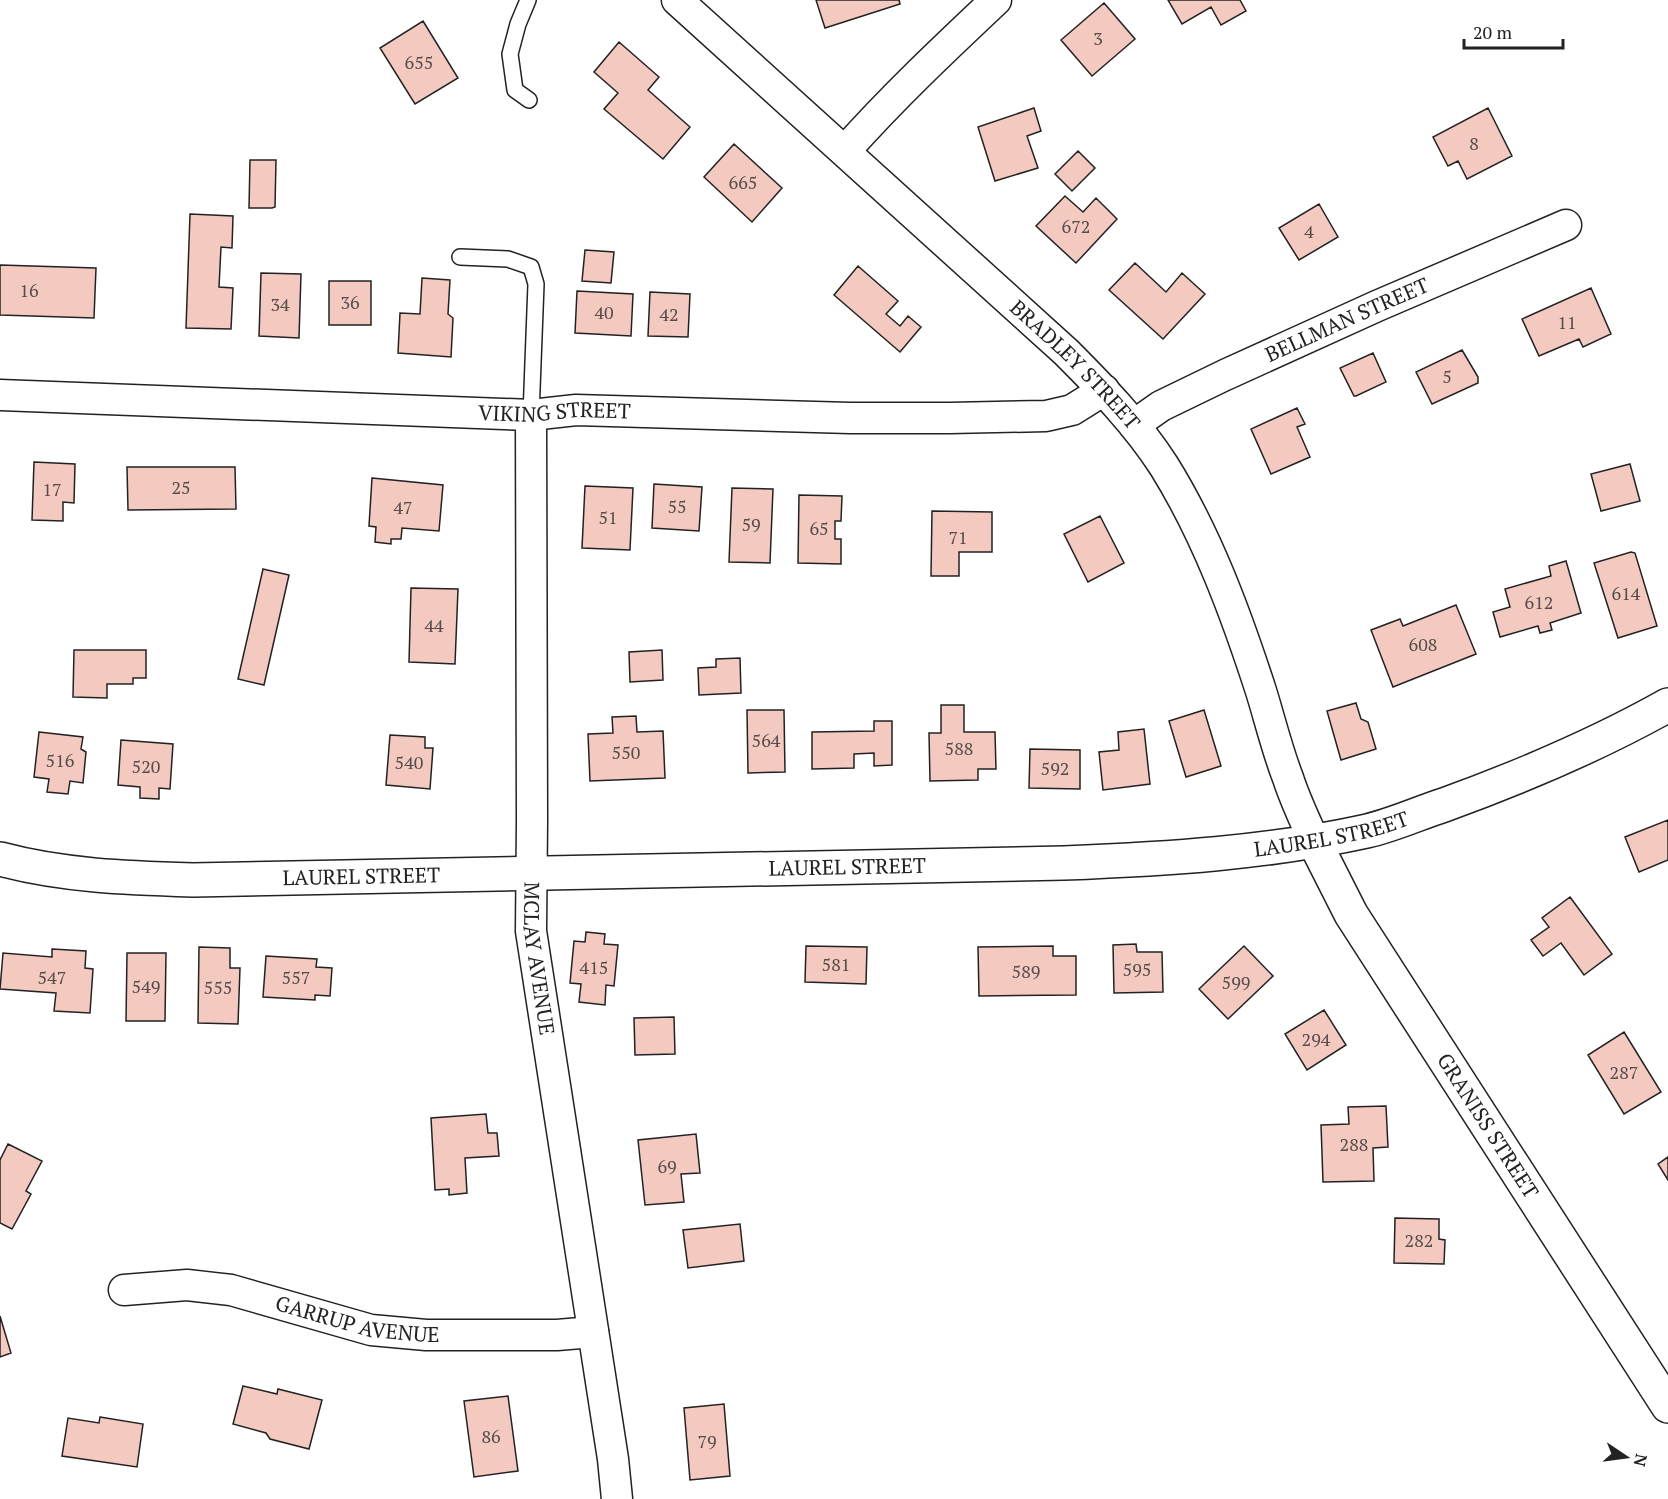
<svg xmlns="http://www.w3.org/2000/svg" width="1668" height="1499" font-family="'PT Serif',serif">
<style>
.building{fill:#f3c9c0;stroke:#222;stroke-width:1.5}
.lines{fill:none;stroke-linecap:round;stroke-linejoin:round}
.lane-casing{stroke:#222;stroke-width:18}
.street-casing{stroke:#222;stroke-width:33}
.secondary-casing{stroke:#222;stroke-width:36}
.lane{stroke:#fff;stroke-width:15}
.street{stroke:#fff;stroke-width:30}
.secondary{stroke:#fff;stroke-width:33}
.labels{text-anchor:middle;stroke-width:4.5;stroke-linejoin:round;paint-order:stroke}
.number-label{font-size:18px;fill:#564c4a}
.street-label{font-size:21px;fill:#222;stroke:#fff}
</style>
<rect width="100%" height="100%" fill="#fff"/>
<!-- building -->
<path class="building" d="M816,0H899L900,4L825,28Z
M1168,0H1240L1246,11L1221,25L1211,7L1182,24Z
M1104,3L1135,39L1092,76L1061,40Z
M423,21L458,78L415,104L380,48Z
M619,42L659,77L648,90L690,127L663,159L604,109L618,93L594,72Z
M1034,108L1041,131L1027,136L1038,168L995,181L978,127Z
M1488,108L1512,156L1467,179L1458,161L1448,166L1433,137Z
M734,144L782,188L752,222L704,177Z
M1078,151L1095,168L1072,191L1055,174Z
M250,160H276L275,207L272,208H249Z
M1065,196L1083,212L1096,198L1117,219L1076,263L1036,226Z
M1319,204L1338,237L1299,260L1279,228Z
M190,214L233,216L232,248L221,247L219,287L233,288L231,329L186,328Z
M585,250L614,252L611,283L582,281Z
M1135,263L1166,292L1182,273L1205,294L1163,339L1109,290Z
M0,265L96,268L94,318L0,315Z
M858,266L898,301L886,314L900,326L908,316L921,327L900,352L834,295Z
M261,273L301,274L299,338L259,336Z
M422,278L450,280L448,314L453,318L451,357L398,353L400,313L420,314Z
M329,281H371V325H329Z
M1591,288L1611,334L1583,347L1579,339L1539,356L1522,319Z
M577,291L633,294L631,336L575,333Z
M650,292L690,294L688,337L648,336Z
M1462,350L1478,377V383L1432,404L1416,372Z
M1373,353L1386,382L1356,396H1354L1340,368Z
M1297,408L1305,424L1297,427L1310,457L1271,474L1251,429Z
M34,462L75,464L74,503L63,502V521L32,520Z
M1630,464L1640,501L1601,511L1591,474Z
M127,467H235L236,509L128,510Z
M372,478L443,485L439,531L402,528L401,539H391V544L375,542L376,527L369,526Z
M654,484L702,487L699,531L652,528Z
M585,486L633,488L630,550L582,548Z
M732,488L773,489L770,563L729,562Z
M799,495L842,496L841,521H835V539H841V564L798,563Z
M932,511L992,512V552H959V576H931Z
M1100,516L1124,563L1088,582L1064,534Z
M1631,552L1635,553L1657,626L1618,638L1594,563Z
M1566,561L1581,613L1550,623L1552,630L1540,633L1538,626L1500,637L1493,612L1510,607L1505,589L1551,576L1549,566Z
M263,569L289,575L264,685L238,679Z
M411,588L458,589L455,664L409,662Z
M1456,605L1476,654L1393,687L1371,630L1400,619L1403,626Z
M74,650H146V678H133V684H107V698L73,697Z
M662,650L663,680L630,682L629,652Z
M740,658L741,693L699,695L698,668L716,667V659Z
M1356,703L1361,719L1368,722L1376,749L1341,760L1327,711Z
M941,705H964V732H995L996,769H978V780L930,781L929,733H941Z
M747,710H784L785,772L748,773Z
M1204,710L1221,766L1186,777L1169,721Z
M636,716L637,732L663,731L665,778L590,781L588,734L613,733L612,717Z
M874,721H892V765L874,766V753L854,754V768L812,769V732L874,731Z
M1144,729L1150,784L1103,790L1099,752L1119,750L1118,732Z
M39,732L83,737L81,749L86,752L83,783L70,781L68,794L47,792L49,779L34,777Z
M390,735L425,737V748H433L430,789L386,785Z
M121,740L173,744L170,789L159,788V799L140,798V787L118,785Z
M1030,749L1080,750V789L1029,788Z
M1668,820V860L1639,872L1625,837Z
M1570,897L1612,954L1584,975L1561,943L1543,956L1531,940L1549,927L1542,918Z
M586,932L605,934L604,944L618,945L614,986L606,985L605,1005L579,1002L581,984L570,983L574,941L585,942Z
M1136,944L1137,952H1162L1163,992L1114,993L1113,945Z
M806,946L867,947L866,984L805,982Z
M1053,946V956H1076V995L979,996L978,947Z
M1244,946L1273,976L1228,1019L1199,989Z
M199,947L230,948V968H240L238,1024L198,1023Z
M52,949L86,951L85,968L93,969L90,1013L54,1011L56,993L0,989L3,953L52,957Z
M127,953H166L165,1021H126Z
M266,956L317,959L316,967L332,968L330,996L315,995V1000L263,997Z
M1324,1010L1346,1045L1307,1070L1285,1034Z
M674,1017L675,1054L635,1055L634,1018Z
M1624,1032L1661,1092L1624,1114L1588,1055Z
M1386,1106L1388,1147L1373,1148L1374,1181L1323,1182L1321,1125L1349,1124L1348,1107Z
M486,1114L488,1133H497L499,1156L465,1158L467,1193L449,1195V1189L435,1190L431,1118Z
M696,1134L700,1173L681,1174L684,1202L645,1205L638,1140Z
M8,1144L42,1161L26,1191L31,1194L12,1229L0,1223V1160Z
M1668,1157V1180L1658,1164Z
M1395,1218L1439,1219V1239L1445,1240L1444,1264L1394,1263Z
M740,1224L744,1261L688,1268L683,1230Z
M0,1316L11,1353L0,1357Z
M243,1386L277,1394L278,1389L322,1400L309,1449L270,1439L266,1433L233,1424Z
M508,1396L518,1471L474,1477L464,1401Z
M724,1404L730,1476L690,1480L684,1408Z
M100,1417L143,1424L137,1467L62,1456L68,1418L99,1423Z"/>
<g class="lines">
<defs>
<path id="lane" d="M528,0L518,24L510,54L515,90L529,100
M460,257L508,259L531,267L536,284L531,415"/>
<g id="street">
<path id="s1" d="M677,0L1066,352C1102,388 1137,424 1164,466C1207,535 1236,614 1261,691C1270,720 1277,750 1288,778C1295,800 1305,820 1314,841"/>
<path d="M845,151C892,98 944,49 996,0"/>
<path id="s2" d="M0,395L531,415L576,410L850,418H950L1046,416L1072,410L1104,390"/>
<path id="s3" d="M531,415L532,820L531,931L613,1459L617,1499"/>
<path id="s4" d="M1134,425L1161,406L1225,375L1377,306L1566,225"/>
<path id="s5" d="M124,1290L187,1285L231,1290L371,1330L426,1335H557L593,1332"/>
</g>
<g id="secondary">
<path id="s6" d="M1314,841L1351,914L1668,1406"/>
<path id="s7" d="M0,859C63,876 128,878 193,880L1064,863C1166,859 1267,853 1367,831C1393,825 1419,813 1444,805C1521,777 1597,745 1668,705"/>
</g>
</defs>
<!-- lane casing -->
<use href="#lane" class="lane-casing"/>
<!-- street casing -->
<use href="#street" class="street-casing"/>
<!-- secondary casing -->
<use href="#secondary" class="secondary-casing"/>
<!-- lane -->
<use href="#lane" class="lane"/>
<!-- street -->
<use href="#street" class="street"/>
<!-- secondary -->
<use href="#secondary" class="secondary"/>
</g>
<g class="labels">
<!-- number labels -->
<g class="number-label">
<text x="1098" y="45">3</text>
<text x="419" y="69">655</text>
<text x="1474" y="150">8</text>
<text x="743" y="189">665</text>
<text x="1076" y="233">672</text>
<text x="1309" y="238">4</text>
<text x="29" y="297">16</text>
<text x="350" y="309">36</text>
<text x="280" y="311">34</text>
<text x="604" y="319">40</text>
<text x="669" y="321">42</text>
<text x="1567" y="329">11</text>
<text x="1447" y="383">5</text>
<text x="181" y="494">25</text>
<text x="52" y="496">17</text>
<text x="677" y="513">55</text>
<text x="403" y="514">47</text>
<text x="608" y="524">51</text>
<text x="751" y="531">59</text>
<text x="819" y="535">65</text>
<text x="958" y="544">71</text>
<text x="1626" y="600">614</text>
<text x="1539" y="609">612</text>
<text x="434" y="632">44</text>
<text x="1423" y="651">608</text>
<text x="766" y="747">564</text>
<text x="959" y="755">588</text>
<text x="626" y="759">550</text>
<text x="60" y="767">516</text>
<text x="409" y="769">540</text>
<text x="146" y="773">520</text>
<text x="1055" y="775">592</text>
<text x="836" y="971">581</text>
<text x="594" y="974">415</text>
<text x="1137" y="976">595</text>
<text x="1026" y="978">589</text>
<text x="52" y="984">547</text>
<text x="296" y="984">557</text>
<text x="1236" y="989">599</text>
<text x="146" y="993">549</text>
<text x="218" y="994">555</text>
<text x="1316" y="1046">294</text>
<text x="1624" y="1079">287</text>
<text x="1354" y="1151">288</text>
<text x="667" y="1173">69</text>
<text x="1419" y="1247">282</text>
<text x="491" y="1443">86</text>
<text x="707" y="1448">79</text>
</g>
<!-- street labels -->
<g class="street-label">
<text dy="7" stroke="none"><textPath href="#s4" startOffset="238">BELLMAN STREET</textPath></text>
<text dy="7" stroke="none"><textPath href="#s1" startOffset="540">BRADLEY STREET</textPath></text>
<text dy="7" stroke="none"><textPath href="#s2" startOffset="555">VIKING STREET</textPath></text>
<text dy="7" stroke="none"><textPath href="#s7" startOffset="1335">LAUREL STREET</textPath></text>
<text dy="7" stroke="none"><textPath href="#s7" startOffset="849">LAUREL STREET</textPath></text>
<text dy="7" stroke="none"><textPath href="#s7" startOffset="363">LAUREL STREET</textPath></text>
<text dy="7" stroke="none"><textPath href="#s3" startOffset="544">MCLAY AVENUE</textPath></text>
<text dy="7" stroke="none"><textPath href="#s6" startOffset="334">GRANISS STREET</textPath></text>
<text dy="7" stroke="none"><textPath href="#s5" startOffset="238">GARRUP AVENUE</textPath></text>
</g>
</g>
<!-- north arrow -->
<g transform="translate(1626 1457) rotate(103)" stroke="#ffffff" stroke-width="4.5" paint-order="stroke">
<path d="M0-4.5L10 22L0 15L-10 22Z" fill="#222222"/>
<text y="-9" font-size="16" font-weight="bold" text-anchor="middle" fill="#222222">N</text>
</g>
<!-- scale -->
<path d="M1464 39v9h99v-9" fill="none" stroke="#222222" stroke-width="3"/>
<text x="1473" y="39" font-size="18" fill="#222222" stroke="#ffffff" stroke-width="4.5" paint-order="stroke">20 m</text>
</svg>
